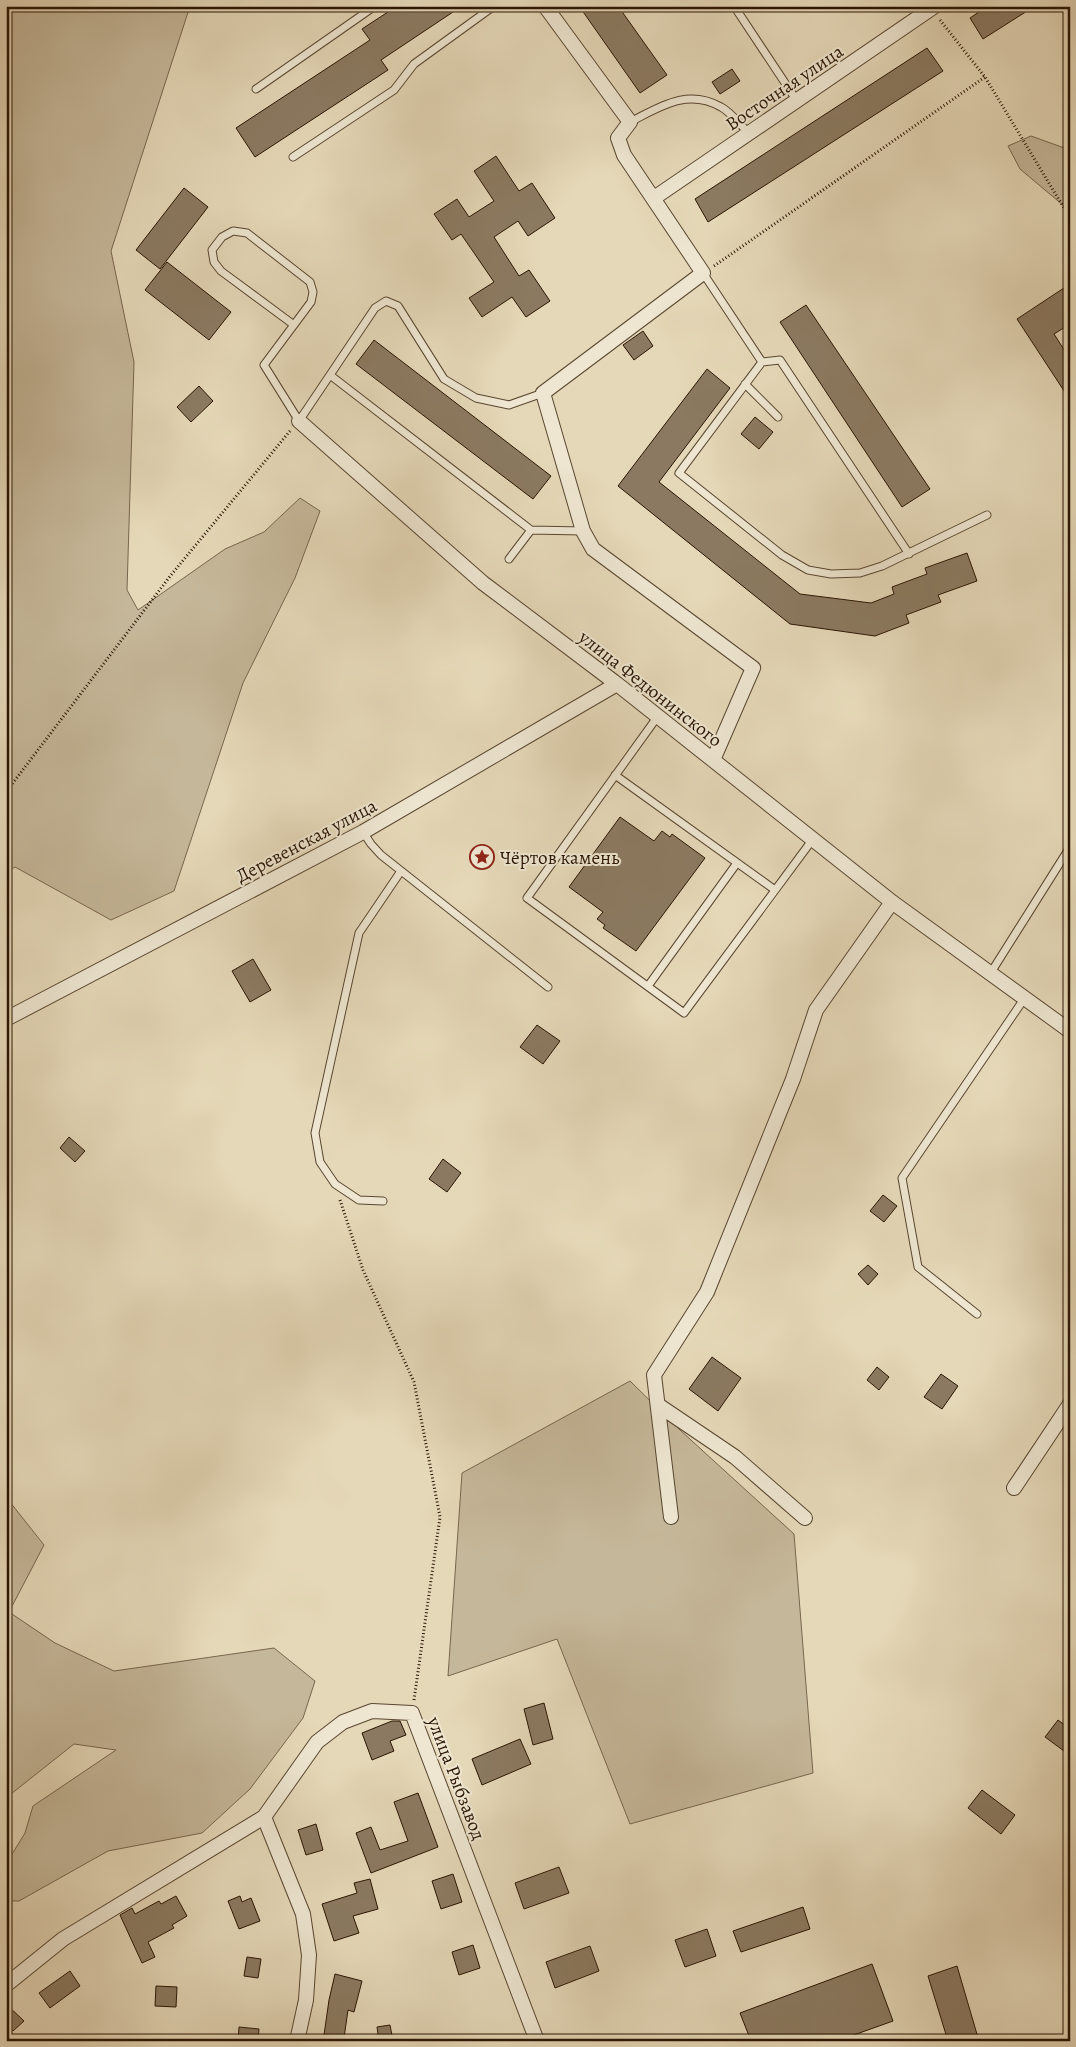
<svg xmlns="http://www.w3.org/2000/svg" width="1076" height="2047" font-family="Alegreya,serif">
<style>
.green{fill:#c5b799;stroke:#78664e}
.building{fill:#8b7a61;stroke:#2a1503}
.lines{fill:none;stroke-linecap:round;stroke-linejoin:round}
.service-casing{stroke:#594630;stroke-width:9}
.minor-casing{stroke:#594630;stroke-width:16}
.path{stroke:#2a1503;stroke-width:3;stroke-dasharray:1 2.5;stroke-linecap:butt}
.service{stroke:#eee6d1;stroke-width:7}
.minor{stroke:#eee6d1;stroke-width:14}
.labels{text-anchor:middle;stroke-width:4;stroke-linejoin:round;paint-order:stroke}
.street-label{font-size:19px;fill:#2a1503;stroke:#eee6d1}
.poi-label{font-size:19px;fill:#2a1503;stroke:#eee6d1;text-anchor:start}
</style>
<rect width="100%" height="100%" fill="#e5d8b8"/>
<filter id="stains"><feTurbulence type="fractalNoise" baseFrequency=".004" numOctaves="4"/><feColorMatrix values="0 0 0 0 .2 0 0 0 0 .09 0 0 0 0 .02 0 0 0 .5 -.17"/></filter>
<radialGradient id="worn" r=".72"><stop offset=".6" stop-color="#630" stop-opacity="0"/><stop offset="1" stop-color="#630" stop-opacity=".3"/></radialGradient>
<!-- green -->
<path class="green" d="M6,6H190L111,251L134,362L127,590L138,610L225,549L264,532L300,498L320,511L295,578L243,683L174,891L111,920L15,867L6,873Z
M1031,136L1070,150V211L1020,169L1008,146Z
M630,1381L680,1430L794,1534L813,1773L630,1824L557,1639L448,1676L462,1473Z
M6,1497L44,1545L9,1612L55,1643L114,1671L274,1648L315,1681L303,1718L250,1789L202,1833L108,1851L19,1901H6V1864L25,1833L33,1806L116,1750L74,1744L6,1798Z"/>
<!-- building -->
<path class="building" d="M397,6H462L381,60L388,70L255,157L236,128L370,40L362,29Z
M579,6H618L667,75L640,93Z
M988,6H1035L983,39L970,18Z
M927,48L943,71L708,222L695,199Z
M732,69L740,81L720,94L712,82Z
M496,156L519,191L532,183L555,218L528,236L518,221L494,237L519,276L529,270L550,301L526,317L512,297L482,317L469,298L494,282L461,234L452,240L434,214L457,199L469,217L494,201L474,171Z
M184,188L208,207L160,269L136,250Z
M167,262L231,312L209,340L145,290Z
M1070,284V324L1054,334L1070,359V400L1017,319Z
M806,305L930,489L902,507L780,322Z
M643,331L653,346L634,360L623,345Z
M374,340L551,476L533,499L356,364Z
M707,369L730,388L659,482L800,594L871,603L894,594L892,587L927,574L925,568L967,553L977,581L938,595L941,602L906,615L909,623L875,636L790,624L618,486Z
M199,386L213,401L191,422L177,407Z
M755,417L773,432L759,449L741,434Z
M620,817L654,841L662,831L670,837L672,834L705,858L636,951L603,928L605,925L597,919L603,912L569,887Z
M253,959L271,990L250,1002L232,971Z
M537,1025L560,1041L543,1064L520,1047Z
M69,1137L85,1151L75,1162L60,1148Z
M443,1159L461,1173L447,1192L429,1179Z
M883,1195L897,1206L884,1222L870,1211Z
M868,1265L878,1274L868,1285L858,1274Z
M712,1357L741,1378L718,1411L689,1389Z
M877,1367L889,1377L879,1390L867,1380Z
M941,1374L958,1386L942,1409L924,1397Z
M544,1703L553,1739L533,1745L524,1709Z
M1058,1720L1070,1729V1744L1064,1751L1045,1737Z
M392,1721H400L406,1735L390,1741L394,1751L372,1760L362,1733Z
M520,1739L531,1764L482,1785L472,1759Z
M982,1790L1015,1815L1001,1834L968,1808Z
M418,1793L438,1847L371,1873L356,1833L371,1827L380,1850L408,1841L394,1802Z
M316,1824L323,1850L306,1855L298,1830Z
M559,1867L569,1893L524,1909L515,1883Z
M453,1874L462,1902L441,1909L432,1881Z
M370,1879L378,1909L353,1916L359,1933L334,1941L322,1904L357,1893L354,1883Z
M176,1896L187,1916L172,1925L174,1928L148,1942L155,1957L142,1963L120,1915L132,1908L135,1914L159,1901L161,1904Z
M240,1896L242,1902L251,1898L260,1921L239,1929L228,1901Z
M803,1907L810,1929L741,1952L733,1931Z
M707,1929L716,1956L685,1967L675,1940Z
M473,1945L480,1968L459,1975L452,1952Z
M590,1946L599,1971L555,1988L546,1962Z
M247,1957L261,1959L258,1978L244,1976Z
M872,1964L893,2021L837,2041H751L740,2013Z
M957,1966L979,2041H948L928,1976Z
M70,1971L80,1986L50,2008L39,1993Z
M335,1974L362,1981L354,2012L348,2010L344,2038L324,2035L329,2000Z
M156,1986L177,1987L176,2007L155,2006Z
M6,2004L24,2021L13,2031L6,2025Z
M390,2025L393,2041H379L377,2027Z
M239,2027L259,2029L258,2041H238Z"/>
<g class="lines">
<defs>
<path id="service" d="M734,6L797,101
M256,89L375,6
M630,122C660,107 687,88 721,107C731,112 740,125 749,133
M293,157L394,90L414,64L494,6
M703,273L762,362L780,360L909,554
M294,325L221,271L214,262L212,250L222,237L233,231L247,233L310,282L313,292L311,302L264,365L299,421L375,308L386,301L398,306L444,379L476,398L509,405L543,393
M762,362L679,473L782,555L808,570L831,574L860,573L882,566L987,515
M330,375L531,530L583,531
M745,384L778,417
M509,559L531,530
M658,716L527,898L684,1013L813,839
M615,775L775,890
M363,832L371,844L381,855L548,987
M990,974L1070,847
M648,986L737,863
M383,1201L359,1200L335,1184L320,1162L315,1133L359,933L401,871
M977,1314L918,1267L902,1178L1024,999"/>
<path id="minor" d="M545,6L630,122L618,138L624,155L703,273L543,393L583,531L593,549L753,668L713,760
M654,198L935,6
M299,421L483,583L617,684L892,902L1070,1031
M6,1019L363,832L617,684
M658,1405L735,1457L805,1518
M1014,1488L1070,1404
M671,1517L654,1375L707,1292L793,1079L816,1010L892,902
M264,1817L303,1914L309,1955L306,2000L297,2041
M6,1985L63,1939L264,1817L317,1742L343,1722L372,1711L412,1713L537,2041"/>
</defs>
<!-- service casing -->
<use href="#service" class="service-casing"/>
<!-- minor casing -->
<use href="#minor" class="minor-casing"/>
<!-- path -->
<path class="path" d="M940,20L985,77L1070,218
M714,266L985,77
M6,792L171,575L290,431
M340,1200L363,1270L414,1382L440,1517L414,1700"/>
<!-- service -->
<use href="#service" class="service"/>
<!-- minor -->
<use href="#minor" class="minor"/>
</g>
<!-- icons -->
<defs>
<symbol id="sight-ring" viewBox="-11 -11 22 22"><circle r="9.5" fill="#eee6d1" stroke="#8f2418" stroke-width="1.5"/><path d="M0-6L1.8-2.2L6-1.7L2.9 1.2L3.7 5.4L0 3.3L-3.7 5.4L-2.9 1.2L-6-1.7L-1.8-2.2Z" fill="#8f2418"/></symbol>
</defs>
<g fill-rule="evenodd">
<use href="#sight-ring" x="468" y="843" width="28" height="28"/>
</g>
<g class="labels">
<!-- street labels -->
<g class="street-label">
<text transform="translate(784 87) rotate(-34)" y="7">Восточная улица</text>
<text transform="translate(651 688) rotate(38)" y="7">улица Федюнинского</text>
<text transform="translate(306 840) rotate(-28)" y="7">Деревенская улица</text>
<text transform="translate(457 1778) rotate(69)" y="7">улица Рыбзавод</text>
</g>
<!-- poi labels -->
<g class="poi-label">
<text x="500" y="864">Чёртов камень</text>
</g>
</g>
<!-- margin -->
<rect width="1076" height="2047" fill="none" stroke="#e5d8b8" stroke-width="25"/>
<rect x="8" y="8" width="1061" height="2032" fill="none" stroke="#2a1503" stroke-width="2.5"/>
<rect x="12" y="12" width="1051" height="2022" fill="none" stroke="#2a1503"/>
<rect width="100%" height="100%" filter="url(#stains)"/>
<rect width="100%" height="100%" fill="url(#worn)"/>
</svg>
